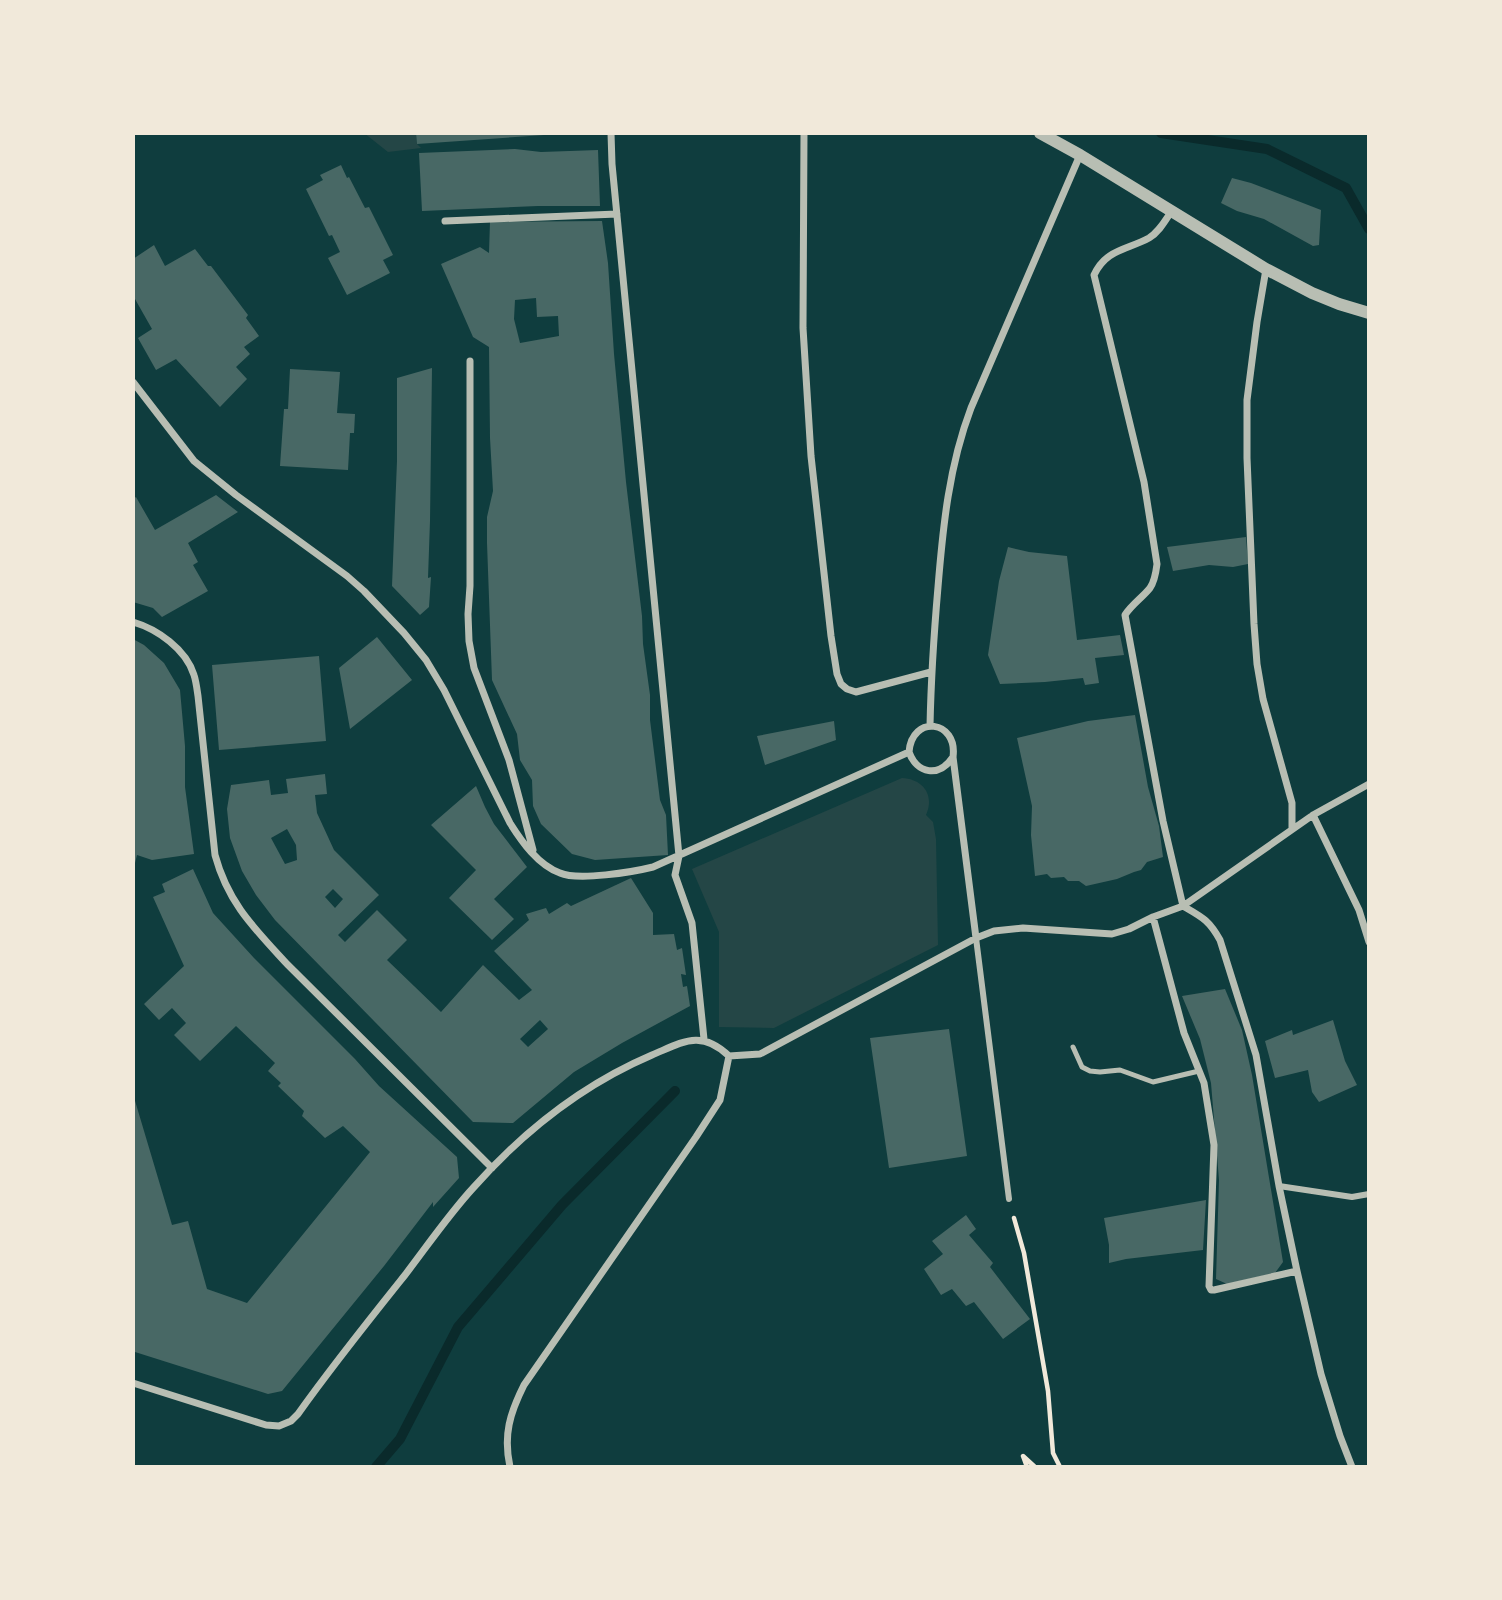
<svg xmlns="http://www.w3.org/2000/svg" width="1502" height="1600" font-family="Inter,sans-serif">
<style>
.green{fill:#244646}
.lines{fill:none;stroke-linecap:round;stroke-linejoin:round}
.stream{stroke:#0a2a2b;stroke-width:10}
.building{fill:#486865;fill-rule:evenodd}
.path{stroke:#f1e9da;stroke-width:4.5}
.service{stroke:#b8beb3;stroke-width:5}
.pedestrian{stroke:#b8beb3;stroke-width:6}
.minor{stroke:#b8beb3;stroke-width:7}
.tertiary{stroke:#b8beb3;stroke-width:12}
</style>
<rect width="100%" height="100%" fill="#0f3d3e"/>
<!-- green -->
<path class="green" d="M364,133H416L417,144L421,148L388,152Z
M902,778C923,779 935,795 926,815L933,822L936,839L938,945L774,1028L719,1027V932L692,869Z"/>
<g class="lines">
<!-- stream -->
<path class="stream" d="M1161,133L1267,149L1346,188L1369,229
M376,1467L400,1439L458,1327L562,1205L675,1091"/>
</g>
<!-- building -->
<path class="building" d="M416,133H544V135L417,144Z
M515,149L541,152L598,150L600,206H538L422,211L419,153Z
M341,165L347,178L349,177L365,208L369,207L393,255L383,260L390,273L347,295L328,258L340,252L332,235L329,236L306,189L323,180L320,175Z
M1232,178L1251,183L1321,210L1319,245L1313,246L1264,219L1237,211L1221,203Z
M602,221L608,263L614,354L626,482L642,616L643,644L650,695V720L660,800L666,815L668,855L595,860L572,854L541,824L533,806L532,780L520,760L517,734L492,680L487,543V517L493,491L490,438L489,347L473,337L441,264L480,247L489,253L490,222ZM536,298L537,317L558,316L559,336L520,343L514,319L515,300Z
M154,245L165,266L195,249L208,266H211L248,315L246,318L259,336L244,347L250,354L236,367L247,379L220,407L176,359L156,370L138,338L152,329L135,299L133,300V259Z
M432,368L430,521L428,578L431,577L429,607L420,615L392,586L397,461V378Z
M290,369L340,372L337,413L355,414L354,433H350L348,470L280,466L284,409H288Z
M216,495L238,512L188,543L198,562L193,565L208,591L162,617L153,608L133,602V499L136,497L155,530Z
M1246,537L1248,564L1233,567L1209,565L1173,571L1167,547Z
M1008,547L1029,552L1067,556L1077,640L1120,635L1124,655L1095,658L1099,683L1085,685L1083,678L1045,682L1000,684L988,655L999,581Z
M377,637L412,680L350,729L339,668Z
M133,639L144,645L164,663L180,690L185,746V787L194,854L152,860L137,855L134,867Z
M319,656L326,741L219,750L212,665Z
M1135,715L1148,787L1159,826L1163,857L1147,862L1141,870L1134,872L1117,879L1086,886L1079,881H1068L1064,877L1051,878L1047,874L1035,876L1031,835L1032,806L1017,738L1088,721Z
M834,721L836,740L765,765L757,736Z
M325,774L327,794L315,795L317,813L334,850L379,895L338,935L345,942L377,910L407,940L387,960L441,1012L483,965L519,1000L532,990L494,951L529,920L526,914L546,908L549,914L567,903L571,906L631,878L653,913V935L674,934L677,950L682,948L686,975L681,974L683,987L687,986L690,1006L622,1043L574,1072L513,1123L473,1122L275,920L256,895L242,871L230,838L227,809L231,785L269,780L271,795L288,793L286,779ZM287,829L296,845L297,860L285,864L271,838ZM333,889L343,899L335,908L325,897ZM540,1020L548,1029L528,1047L520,1039Z
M476,786L485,807L494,824L527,867L494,899L514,919L492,940L449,898L476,870L431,825Z
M193,869L213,913L254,958L355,1059L379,1086L457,1157L459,1178L433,1207V1202L384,1266L282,1391L268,1394L135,1352L133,1350V1094L172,1225L188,1221L207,1289L247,1303L370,1152L343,1126L325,1138L302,1116L304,1111L278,1086L281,1083L268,1071L275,1063L236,1026L200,1061L174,1035L186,1023L172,1008L159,1020L144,1004L184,966L153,897L165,892L162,884Z
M1225,989L1242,1030L1252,1075L1283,1262L1275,1273L1227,1284L1216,1279L1219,1180L1211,1083L1200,1039L1182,996Z
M1333,1020L1345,1061L1357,1085L1319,1102L1312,1092L1308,1070L1275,1078L1265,1041L1292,1030L1293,1035Z
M949,1029L967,1156L889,1168L870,1038Z
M1206,1200L1203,1250L1126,1259L1109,1263V1245L1104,1218Z
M966,1215L976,1229L969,1235L993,1263L990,1267L1030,1319L1003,1339L974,1302L966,1306L952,1289L941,1295L924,1269L943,1254L932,1241Z"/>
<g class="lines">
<!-- path -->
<path class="path" d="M1014,1218L1024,1253L1048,1391L1053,1453L1060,1467
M1027,1467L1023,1456L1035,1467"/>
<!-- service -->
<path class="service" d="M1073,1047L1082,1067L1090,1071L1100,1072L1120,1070L1153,1082L1199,1071"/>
<!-- pedestrian -->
<path class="pedestrian" d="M976,938L1009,1199
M1279,1186L1352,1197L1369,1194"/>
<!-- minor -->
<path class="minor" d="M611,133L612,164L679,856L675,875L692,923L704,1039
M804,133L803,328L811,456L831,636L837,674L841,684L847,689L856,692L931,672
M1171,212C1165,221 1159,232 1149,238C1127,250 1106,249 1094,275L1144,482L1157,564C1156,572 1155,581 1150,588C1142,598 1132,604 1125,615L1163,821L1183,906
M445,221L617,214
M1266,269L1257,322L1247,400V458L1254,624L1257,664L1263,699L1292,803V829
M470,361V586L468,614L469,641L474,668L509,760L533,850
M133,382L194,461L236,495L347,576L364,591L404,633L426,660L444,690L510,823C522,842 538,865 560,873C578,881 633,872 653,867L909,752C912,714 958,720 953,757L976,938
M133,622C157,629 186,649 194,675C196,681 197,689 198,696L215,855C228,903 254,928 287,964L492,1168
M930,726C931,679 934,633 938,587C943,526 949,466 971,408L1080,155
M909,752C917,774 939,778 953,757
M1313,815L1359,910L1369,942
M1183,906C1202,917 1209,920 1220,940L1256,1055L1279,1186L1297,1271L1321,1374L1340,1436L1352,1467
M1153,917L1184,1033L1204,1083L1214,1145L1209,1286L1211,1290H1214L1297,1271
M729,1056L760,1054L976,938L994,931L1023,928L1112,934L1129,929L1153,917L1183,906L1313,815L1369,784
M133,1383L266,1425L279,1426L291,1421L298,1414C332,1366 369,1320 405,1275C428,1245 449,1214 474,1187C523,1132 584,1084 652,1055C683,1042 701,1029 729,1056
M510,1467C503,1435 510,1413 524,1385L696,1137L720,1100L729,1056"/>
<!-- tertiary -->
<path class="tertiary" d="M1040,133L1080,155L1266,269L1312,293L1339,304L1369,313"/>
</g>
<!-- border -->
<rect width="1502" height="1600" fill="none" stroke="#f1e9da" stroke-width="270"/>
</svg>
